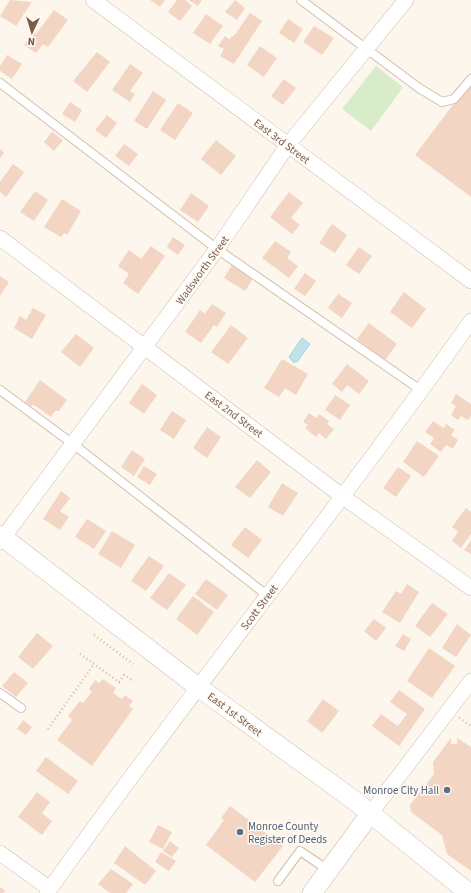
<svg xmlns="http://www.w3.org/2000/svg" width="471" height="893" font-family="'Source Sans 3',sans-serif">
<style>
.green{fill:#d8ecc9}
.water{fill:#bfe3e8;stroke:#a5d3da}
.building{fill:#f3d5c3}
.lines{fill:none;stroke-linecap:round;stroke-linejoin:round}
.service-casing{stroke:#d1beb0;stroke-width:10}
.minor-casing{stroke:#d1beb0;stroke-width:16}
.tertiary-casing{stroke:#d1beb0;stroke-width:20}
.path{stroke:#d9b8a5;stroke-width:2.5;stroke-dasharray:1 3;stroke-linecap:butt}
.service{stroke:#fff;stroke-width:8}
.minor{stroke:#fff;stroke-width:15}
.tertiary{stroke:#fff;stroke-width:19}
.service-dot{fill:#5c6f8a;stroke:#fffaf3;stroke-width:1.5}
.labels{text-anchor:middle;stroke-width:3;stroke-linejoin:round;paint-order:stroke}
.street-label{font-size:11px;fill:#7a5c4d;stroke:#fffaf3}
.service-label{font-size:11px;fill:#4e5e75;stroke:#fffaf3;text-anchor:end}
</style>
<rect width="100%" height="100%" fill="#fdf6ec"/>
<!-- green -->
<path class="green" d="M376,66L403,87L371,131L342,109Z"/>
<!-- water -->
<path class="water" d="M302,338L310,344L297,362L295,361L294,363L289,357Z"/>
<!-- building -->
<path class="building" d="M10,0L32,2L16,26L0,16Z
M150,0H165L160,7Z
M177,0H185L192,6L180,21L168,12Z
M189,0H202L198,6Z
M235,0L245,8L237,20L225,12Z
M54,10L68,20L48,47L43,44L36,53L24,45L34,32L36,34Z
M250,13L262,21L234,64L220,56L224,49L218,46L225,36L229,39L232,36L233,37Z
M206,14L223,26L210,44L193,33Z
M288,19L303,29L294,43L279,33Z
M314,26L334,38L322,55L303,42Z
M260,46L277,58L264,77L247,65Z
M97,52L110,62L87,92L73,81Z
M7,55L22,64L12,79L0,71V66Z
M130,64L143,73L130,91L135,94L130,102L112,90Z
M284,79L296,88L283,105L271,96Z
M471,81V197L415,155Z
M153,91L166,100L147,129L134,121Z
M70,102L82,110L75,122L62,114Z
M178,103L193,113L175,140L160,130Z
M107,115L117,123L106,138L95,130Z
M52,132L63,140L54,151L44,142Z
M216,140L236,156L221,175L201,159Z
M124,144L138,154L129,166L115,156Z
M0,149L4,153L0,158Z
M13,164L24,172L6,197L0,192V182Z
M35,191L48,200L34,221L20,212Z
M289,192L303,203L291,218L300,225L292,234L270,217Z
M191,193L209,206L198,222L180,210Z
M62,199L81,211L67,235L64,233L61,237L44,227Z
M332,224L347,235L335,253L319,243Z
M173,237L185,245L178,255L167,247Z
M275,241L291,252L287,258L298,266L289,278L262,258Z
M151,246L165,256L138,294L123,283L129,274L118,266L129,250L141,259Z
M359,247L372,256L359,274L346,265Z
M233,263L254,277L245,291L224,278Z
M305,273L316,281L305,296L294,289Z
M0,276L9,282L0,296Z
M404,292L426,309L412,328L390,312Z
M338,294L352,303L342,318L328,308Z
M212,304L226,313L217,327L214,325L201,343L185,332L200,310L205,314Z
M33,308L46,315L32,339L14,328L20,316L26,320Z
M369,323L397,344L385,360L357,339Z
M231,325L248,338L228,364L211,352Z
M76,334L94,348L80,367L61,352Z
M282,359L308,374L296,395L285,388L279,397L264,388Z
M347,364L369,381L359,394L347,385L342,392L332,384Z
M40,380L67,400L59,411H55L51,417L34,405L31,406L25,402Z
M142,384L157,395L144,414L129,403Z
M456,394L471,404V416L468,420L461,416L458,420L451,415L456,406L451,403Z
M335,395L350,405L340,420L325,410Z
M172,411L186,420L174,439L160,430Z
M309,413L316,418L319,414L329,421L327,424L334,429L326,439L319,433L316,437L305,428L308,425L303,422Z
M433,421L444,428L446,424L455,430L451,435L458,440L453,449L446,445L441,452L430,444L434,438L425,432Z
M207,427L221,437L207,458L193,448Z
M417,441L439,456L424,477L403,462Z
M132,450L145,459L134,476L121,467Z
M257,460L271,472L250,498L235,487Z
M144,466L157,474L150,485L137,477Z
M398,467L411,476L396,497L383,488Z
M282,483L298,493L283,516L268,507Z
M61,491L70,498L60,511L69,517L60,530L43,519Z
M466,508L471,512V534L461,548L452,541L458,532L452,527Z
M87,519L106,531L94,549L75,537Z
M245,527L262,540L248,558L231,545Z
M112,531L135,545L121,568L98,554Z
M471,540V554L464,550Z
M149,556L164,566L146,591L131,581Z
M169,573L186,585L167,610L150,598Z
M206,579L228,595L217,610L195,594Z
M407,584L419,592L400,623L382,612L396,591L401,594Z
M193,596L214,612L197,635L176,619Z
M432,603L448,614L430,637L415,626Z
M374,619L386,628L376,641L364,631Z
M457,624L471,635L456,657L442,648Z
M37,633L53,646L33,669L18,657Z
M403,634L411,639L404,651L395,646Z
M429,648L455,666L432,698L407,681Z
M14,672L28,683L16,697L2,686Z
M103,679L116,688L113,693L122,699L125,695L133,701L129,706L133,709L92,766L57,740L72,720L68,716L80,701L83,703L92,692L89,689L95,680L99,683Z
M399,690L425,709L399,746L372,726L381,714L398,726L407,714L390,702Z
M323,699L339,711L322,733L307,721Z
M23,720L32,727L26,735L17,729Z
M451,738V744H457V738L471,747V871L447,854L442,835L411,812L410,805L434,774L433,762Z
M46,757L78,781L68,794L36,771Z
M37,792L50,802L42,813L52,821L42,835L18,817Z
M230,806L283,846L255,882L206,845L224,820L221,818Z
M158,825L172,832L163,849L149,842Z
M170,841L179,848L172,857L163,851Z
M125,846L156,871L145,885L114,863Z
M161,852L176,861L169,871L155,862Z
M111,869L133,884L126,893H110L98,884Z
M0,887L5,891L3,893H0Z"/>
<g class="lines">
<defs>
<path id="service" d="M301,0L419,88L442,102L454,99L471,79
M0,83L217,249L422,391
M0,390L73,444L268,596
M0,693L21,708
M278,881L300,851L328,870"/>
<path id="minor" d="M93,0L471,281
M0,238L342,496L471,588
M0,542L217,249L288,145L406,0
M370,814L471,681
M0,853L50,889
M47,893C184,699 334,515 471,321"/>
<path id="tertiary" d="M0,535L198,687L355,801L469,893
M312,893L370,814"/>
</defs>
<!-- service casing -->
<use href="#service" class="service-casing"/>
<!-- minor casing -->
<use href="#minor" class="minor-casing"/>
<!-- tertiary casing -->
<use href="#tertiary" class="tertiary-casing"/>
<!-- path -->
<path class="path" d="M94,635L133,664
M80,654L119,682L124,675L134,681
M459,718L471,726
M48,729L94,664"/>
<!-- service -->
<use href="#service" class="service"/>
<!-- minor -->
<use href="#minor" class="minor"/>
<!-- tertiary -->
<use href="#tertiary" class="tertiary"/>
</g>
<!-- markers -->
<g class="service-dot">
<circle cx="447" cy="790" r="4"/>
<circle cx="240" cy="832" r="4"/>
</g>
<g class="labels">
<!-- street labels -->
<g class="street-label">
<text transform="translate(282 141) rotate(37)" y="4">East 3rd Street</text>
<text transform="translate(202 270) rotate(-54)" y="4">Wadsworth Street</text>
<text transform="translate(234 414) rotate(37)" y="4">East 2nd Street</text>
<text transform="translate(259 607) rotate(-53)" y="4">Scott Street</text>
<text transform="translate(235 714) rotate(37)" y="4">East 1st Street</text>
</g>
<!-- service labels -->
<g class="service-label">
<text x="439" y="794">Monroe City Hall</text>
<text x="248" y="830" text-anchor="start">Monroe County<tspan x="248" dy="13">Register of Deeds</tspan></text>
</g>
</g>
<!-- north arrow -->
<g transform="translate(32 32) rotate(184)" stroke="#fffaf3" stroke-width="3" paint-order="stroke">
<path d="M0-3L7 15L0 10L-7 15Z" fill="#7a5c4d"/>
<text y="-6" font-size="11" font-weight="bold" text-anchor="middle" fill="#7a5c4d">N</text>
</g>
</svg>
